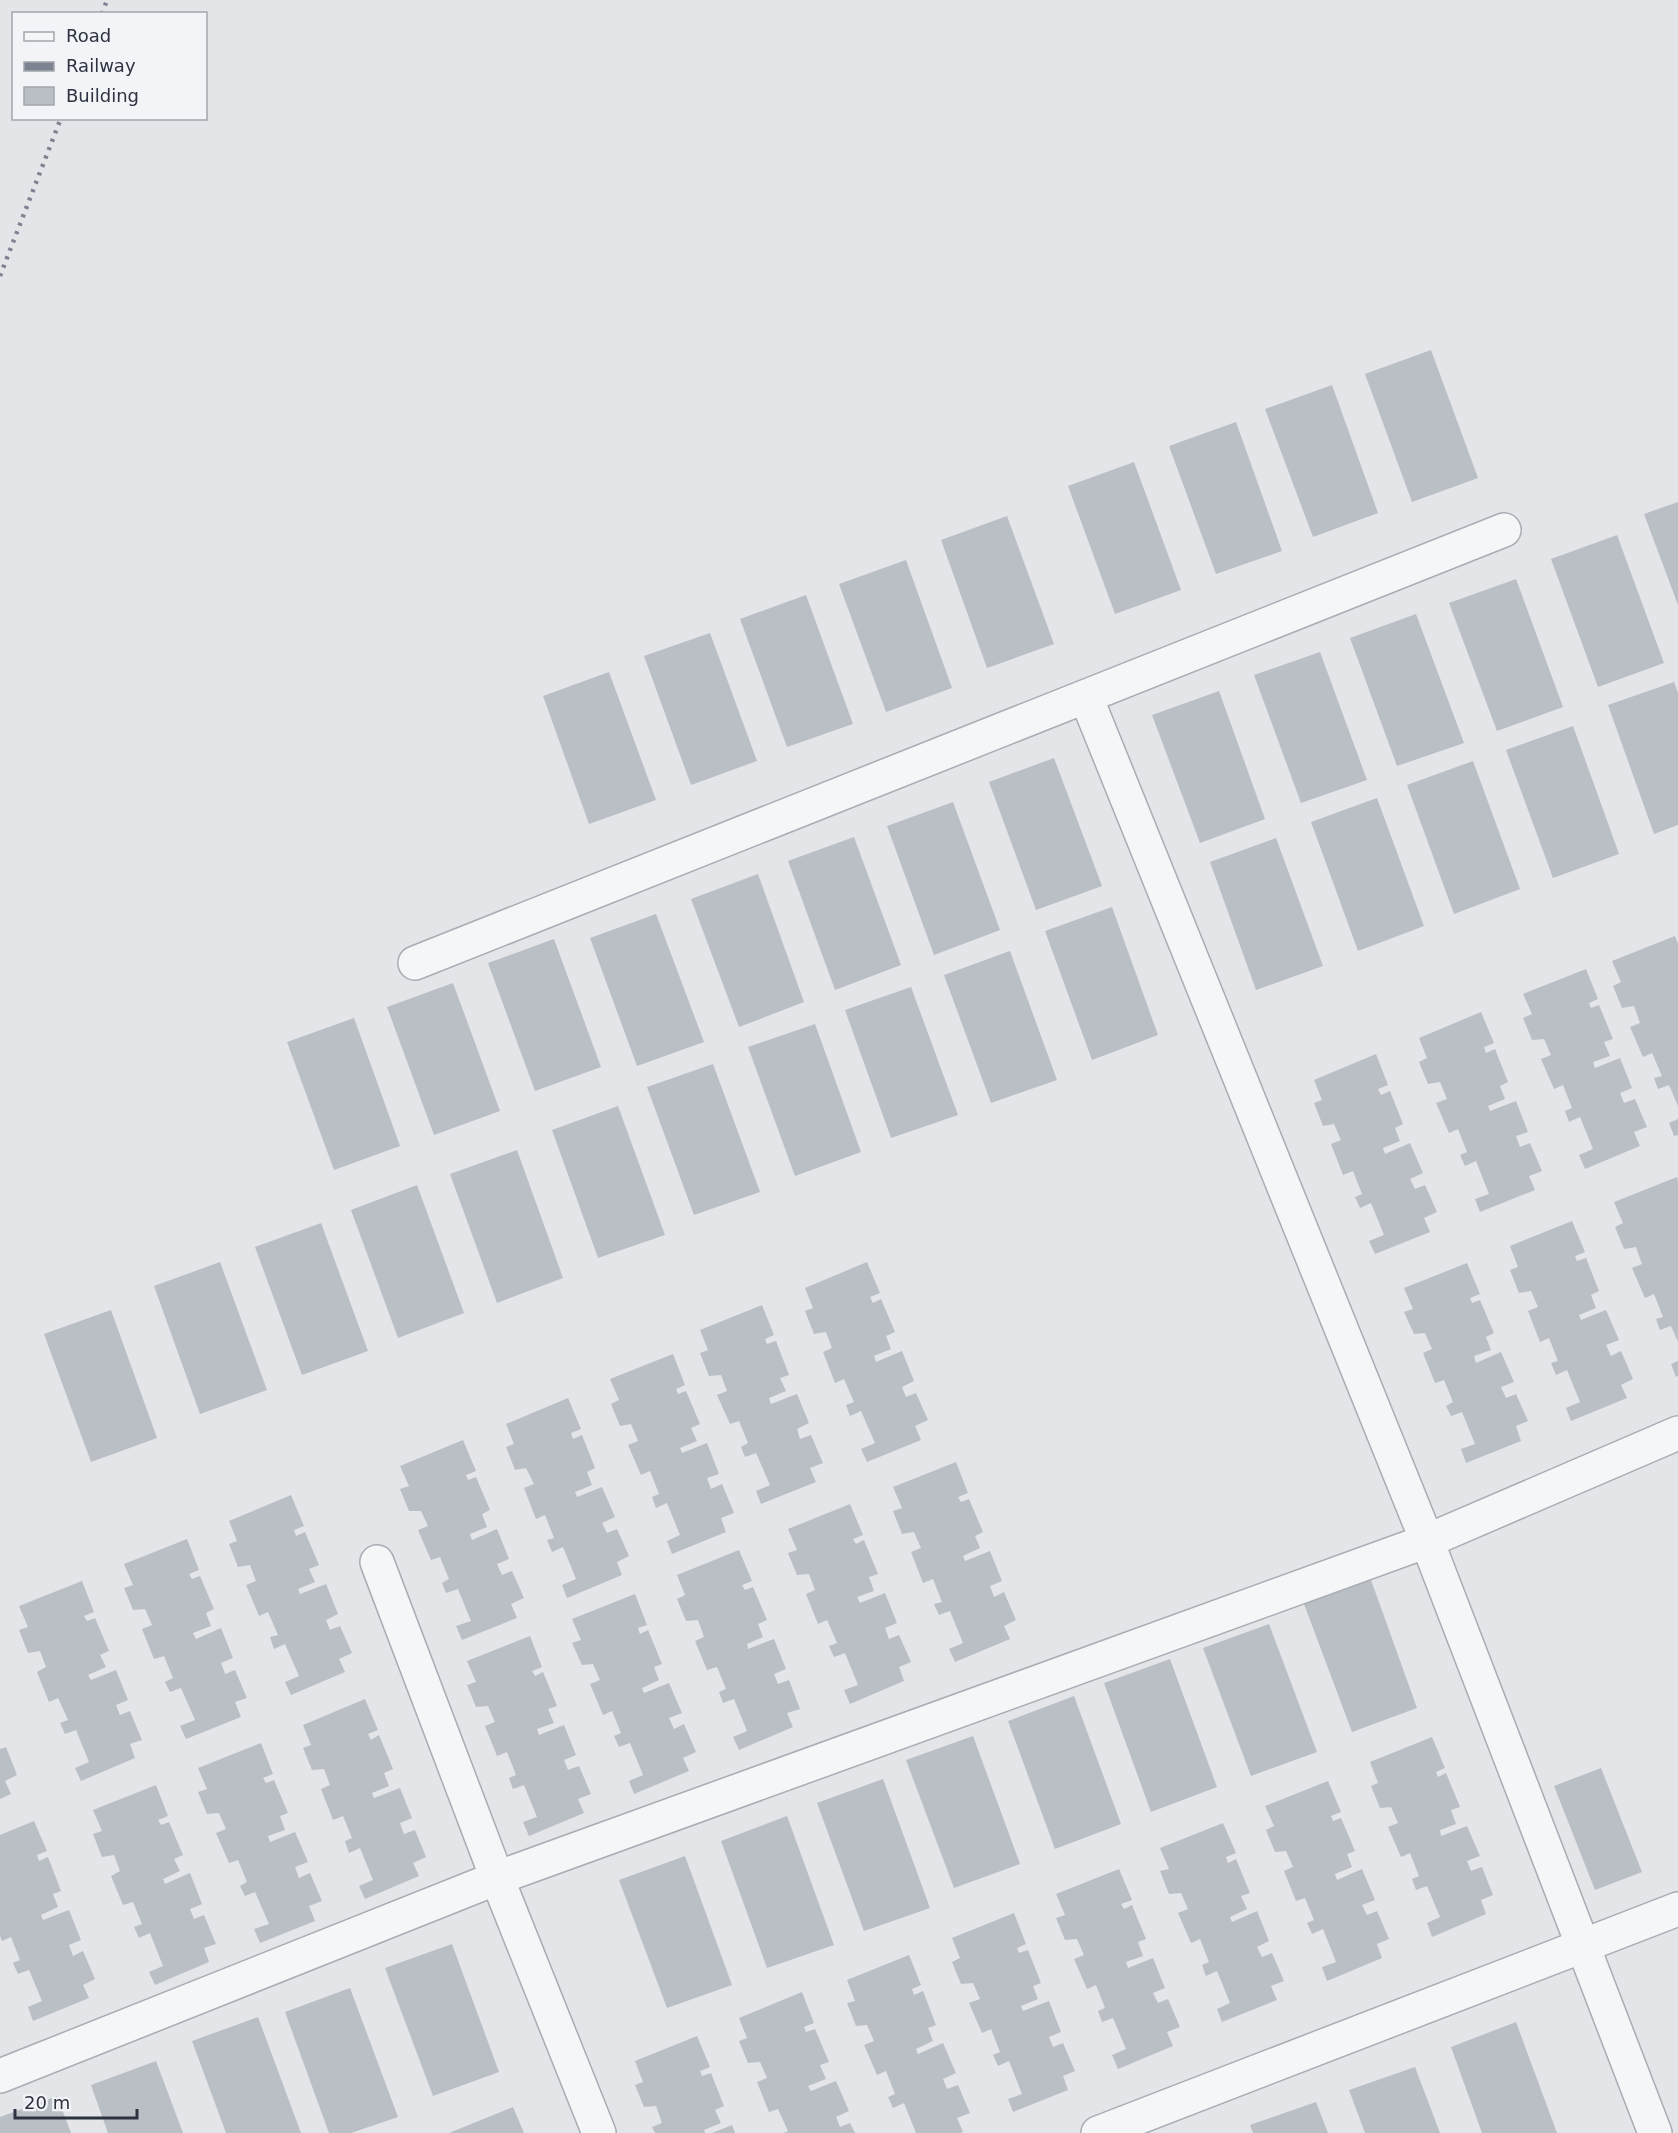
<svg xmlns="http://www.w3.org/2000/svg" width="1678" height="2133" font-family="'DejaVu Sans',sans-serif">
<style>
.building{fill:#babec5}
.lines{fill:none;stroke-linecap:round;stroke-linejoin:round}
.minor-casing{stroke:#a8acb3;stroke-width:36}
.minor{stroke:#f5f6f8;stroke-width:33}
.rail{stroke:#7e8391;stroke-width:4.5;stroke-dasharray:3 6;stroke-linecap:butt}
</style>
<rect width="100%" height="100%" fill="#e3e5e9"/>
<!-- building -->
<path class="building" d="M1431,350L1478,478L1412,502L1365,374Z
M1332,385L1378,513L1313,537L1265,409Z
M1236,422L1282,551L1216,574L1169,446Z
M1134,462L1181,590L1115,614L1068,486Z
M1678,502V605L1644,514Z
M1007,516L1054,644L987,668L941,540Z
M1617,535L1664,663L1598,687L1551,559Z
M906,560L952,688L886,712L839,584Z
M1516,579L1563,707L1497,731L1449,603Z
M806,595L853,724L787,747L740,619Z
M1416,614L1464,743L1397,766L1350,638Z
M710,633L757,761L691,785L644,656Z
M1320,652L1367,780L1301,803L1254,675Z
M609,672L656,800L589,824L543,696Z
M1674,682L1678,693V825L1654,834L1608,705Z
M1219,691L1265,819L1200,843L1152,715Z
M1573,726L1619,854L1553,878L1506,750Z
M1054,758L1102,886L1036,910L989,782Z
M1473,761L1520,889L1454,914L1407,785Z
M1377,798L1424,926L1358,951L1311,822Z
M953,802L1000,930L934,955L887,826Z
M854,837L901,965L835,990L788,861Z
M1276,838L1323,966L1256,990L1210,862Z
M758,874L804,1002L739,1027L691,899Z
M1112,907L1158,1035L1092,1060L1045,931Z
M656,914L704,1042L637,1066L590,938Z
M1675,936L1678,944V1106L1669,1085L1658,1089L1654,1078L1662,1076L1652,1053L1643,1057L1630,1027L1640,1023L1634,1006L1622,1008L1613,986L1621,982L1612,961Z
M554,939L601,1067L535,1091L488,963Z
M1010,951L1057,1080L991,1103L944,975Z
M1586,969L1598,999L1589,1003L1591,1008L1599,1005L1613,1039L1604,1042L1610,1056L1593,1062L1595,1068L1620,1058L1632,1088L1620,1093L1624,1103L1635,1099L1647,1127L1634,1132L1640,1146L1585,1169L1579,1155L1593,1149L1580,1117L1569,1122L1565,1111L1572,1108L1563,1085L1554,1089L1541,1059L1551,1055L1544,1039L1532,1040L1523,1018L1532,1014L1523,994Z
M453,983L500,1111L434,1135L387,1007Z
M911,987L958,1115L891,1138L845,1010Z
M1481,1012L1494,1043L1484,1047L1486,1053L1495,1049L1508,1082L1500,1086L1505,1099L1488,1106L1490,1111L1516,1101L1528,1132L1516,1136L1520,1147L1530,1143L1542,1171L1529,1176L1535,1190L1480,1212L1475,1199L1489,1194L1476,1161L1465,1166L1460,1155L1467,1152L1458,1129L1449,1133L1436,1103L1447,1099L1440,1082L1428,1084L1419,1062L1427,1058L1419,1038Z
M354,1018L400,1146L334,1170L287,1042Z
M815,1024L861,1152L795,1176L748,1047Z
M1376,1054L1388,1085L1378,1089L1381,1095L1390,1091L1403,1124L1395,1128L1400,1141L1383,1148L1385,1154L1410,1143L1423,1173L1410,1179L1415,1189L1425,1185L1437,1212L1424,1218L1430,1232L1375,1254L1369,1241L1384,1235L1371,1203L1360,1208L1355,1197L1362,1194L1353,1171L1343,1175L1331,1144L1341,1140L1334,1124L1323,1126L1314,1103L1322,1100L1314,1080Z
M713,1064L760,1192L694,1215L647,1087Z
M618,1106L665,1235L598,1258L552,1130Z
M1678,1119V1135L1674,1136L1669,1123Z
M517,1150L563,1278L497,1303L450,1174Z
M1677,1177L1678,1181V1342L1671,1326L1660,1330L1656,1319L1663,1317L1654,1294L1645,1298L1632,1268L1642,1264L1636,1247L1624,1249L1615,1227L1623,1223L1614,1202Z
M417,1185L464,1313L398,1338L351,1210Z
M1572,1221L1585,1252L1575,1256L1577,1261L1586,1258L1599,1291L1591,1295L1596,1308L1579,1315L1581,1320L1606,1310L1619,1340L1606,1345L1611,1356L1621,1351L1633,1379L1621,1385L1627,1398L1571,1421L1566,1408L1580,1402L1567,1370L1556,1375L1551,1363L1558,1361L1549,1338L1540,1342L1528,1311L1538,1307L1531,1291L1519,1293L1510,1270L1518,1267L1510,1246Z
M321,1223L368,1351L302,1375L255,1247Z
M220,1262L267,1390L200,1414L154,1286Z
M867,1262L880,1293L870,1297L873,1303L881,1299L895,1332L886,1336L891,1349L874,1356L876,1362L902,1351L914,1381L902,1387L906,1397L916,1393L928,1420L915,1426L921,1440L867,1462L861,1449L875,1443L861,1411L850,1416L846,1405L854,1402L844,1379L835,1383L823,1352L832,1348L826,1332L814,1334L805,1311L813,1308L805,1288Z
M1467,1263L1480,1294L1470,1298L1472,1303L1480,1300L1494,1333L1486,1337L1491,1350L1474,1356L1476,1363L1501,1352L1514,1382L1501,1387L1506,1398L1516,1394L1528,1421L1516,1426L1521,1441L1466,1463L1461,1449L1475,1444L1462,1412L1451,1416L1446,1406L1453,1402L1444,1380L1435,1383L1423,1353L1432,1349L1425,1333L1414,1334L1404,1312L1413,1309L1404,1288Z
M762,1305L774,1335L765,1339L767,1344L776,1341L789,1375L780,1378L786,1391L769,1398L771,1404L797,1394L809,1423L797,1429L800,1439L811,1435L823,1463L810,1468L816,1482L761,1504L756,1491L770,1485L756,1453L745,1457L741,1447L748,1443L739,1421L730,1424L717,1395L727,1391L721,1375L709,1376L700,1353L708,1350L700,1330Z
M111,1310L157,1438L91,1462L44,1334Z
M673,1354L685,1385L676,1389L678,1394L686,1391L700,1424L691,1428L697,1441L680,1448L682,1453L707,1443L719,1474L707,1478L711,1489L722,1484L734,1513L721,1518L726,1532L672,1554L667,1541L680,1535L667,1503L656,1508L652,1497L659,1494L650,1471L641,1475L628,1445L638,1441L631,1424L620,1426L611,1404L619,1400L610,1379Z
M1678,1361V1376L1676,1377L1671,1364Z
M568,1398L581,1429L571,1433L573,1439L582,1435L595,1468L587,1472L592,1485L575,1492L577,1497L602,1487L615,1517L602,1523L607,1533L617,1529L629,1556L617,1562L622,1575L567,1598L562,1585L576,1579L563,1547L552,1552L547,1540L554,1538L545,1515L536,1519L524,1488L534,1484L526,1468L515,1470L506,1447L514,1444L506,1424Z
M463,1440L476,1471L466,1475L468,1480L476,1477L490,1510L482,1514L487,1527L470,1534L472,1540L497,1529L509,1559L497,1564L502,1575L512,1571L524,1598L511,1604L517,1618L462,1640L456,1626L471,1621L458,1589L446,1593L442,1583L449,1579L440,1557L431,1560L418,1530L428,1526L421,1511H409L400,1489L409,1486L400,1466Z
M956,1462L968,1493L958,1497L961,1502L969,1499L983,1532L975,1536L980,1548L963,1556L965,1561L990,1551L1002,1581L990,1586L994,1597L1004,1592L1016,1620L1004,1626L1010,1639L955,1662L949,1649L963,1643L950,1611L939,1615L934,1604L942,1602L933,1579L923,1583L911,1552L921,1548L914,1532L902,1534L893,1511L902,1508L893,1487Z
M291,1495L304,1526L294,1530L296,1536L305,1532L319,1565L309,1569L315,1582L298,1589L300,1594L326,1584L338,1614L326,1620L330,1630L340,1626L352,1653L339,1659L345,1672L291,1695L285,1682L299,1676L285,1644L274,1649L270,1637L278,1635L268,1612L259,1616L246,1585L256,1581L250,1565L238,1567L229,1544L237,1541L229,1521Z
M850,1504L863,1535L853,1539L856,1544L864,1540L878,1574L869,1577L874,1591L857,1597L860,1603L885,1593L897,1623L885,1628L889,1639L899,1635L911,1662L899,1667L904,1681L850,1704L844,1690L858,1685L845,1653L834,1657L829,1646L837,1643L827,1620L818,1624L806,1594L815,1590L809,1574L797,1575L788,1553L797,1550L788,1529Z
M187,1539L199,1570L189,1574L192,1579L200,1576L214,1609L206,1613L211,1626L193,1633L196,1639L221,1628L233,1658L221,1663L225,1674L235,1670L247,1698L235,1702L241,1717L186,1739L180,1726L195,1720L181,1688L170,1692L165,1682L173,1678L164,1656L154,1659L142,1629L152,1625L145,1609L133,1610L124,1588L133,1585L124,1564Z
M739,1550L752,1581L742,1585L745,1590L753,1587L767,1620L758,1624L763,1637L747,1644L748,1649L774,1639L786,1669L774,1674L778,1684L789,1680L800,1709L787,1713L793,1727L739,1750L733,1737L747,1731L734,1699L723,1703L719,1692L726,1689L717,1667L707,1670L695,1641L704,1637L698,1620L686,1621L677,1599L685,1595L677,1575Z
M1371,1580L1417,1708L1352,1732L1304,1604Z
M82,1581L94,1612L84,1616L87,1621L95,1618L109,1651L100,1655L106,1667L88,1675L91,1680L116,1670L128,1700L116,1705L120,1715L130,1711L142,1740L130,1744L135,1758L81,1781L75,1768L89,1762L76,1730L65,1734L60,1723L68,1720L58,1698L49,1702L37,1672L46,1667L40,1651L28,1653L19,1630L28,1627L19,1606Z
M635,1594L647,1625L638,1628L640,1634L648,1630L662,1664L654,1667L659,1680L642,1688L644,1693L669,1683L682,1713L669,1718L674,1729L684,1724L696,1752L683,1758L689,1771L634,1794L629,1781L643,1775L630,1743L619,1747L614,1736L621,1733L612,1711L603,1715L590,1684L600,1680L593,1664L582,1665L572,1643L581,1640L572,1619Z
M1269,1624L1317,1752L1251,1776L1203,1648Z
M530,1636L542,1667L532,1671L535,1676L543,1672L557,1706L548,1709L554,1723L537,1729L539,1735L564,1725L576,1755L564,1760L568,1770L579,1766L591,1794L578,1799L584,1813L529,1836L523,1822L537,1817L524,1785L513,1789L509,1778L516,1775L507,1752L497,1756L485,1726L495,1722L488,1706L476,1707L467,1685L476,1682L467,1661Z
M1170,1659L1217,1787L1151,1812L1104,1683Z
M1074,1696L1121,1824L1055,1849L1008,1721Z
M365,1699L378,1730L368,1734L371,1740L379,1735L393,1769L384,1773L389,1786L372,1793L374,1798L400,1788L412,1818L400,1823L404,1834L415,1830L426,1857L413,1863L419,1876L365,1899L359,1886L373,1880L360,1848L349,1853L345,1841L352,1838L343,1816L333,1820L321,1789L330,1785L324,1769L312,1770L303,1748L311,1745L303,1725Z
M973,1736L1020,1864L954,1888L906,1760Z
M1432,1737L1445,1768L1436,1772L1438,1777L1446,1773L1460,1807L1451,1810L1456,1824L1440,1830L1441,1836L1467,1826L1480,1856L1467,1861L1471,1871L1482,1867L1493,1895L1481,1900L1486,1914L1432,1937L1427,1923L1440,1917L1427,1886L1416,1890L1412,1879L1419,1876L1410,1853L1401,1857L1388,1827L1398,1823L1391,1807L1380,1808L1371,1786L1378,1783L1370,1762Z
M261,1743L273,1774L263,1778L266,1783L274,1780L288,1813L280,1816L285,1830L268,1836L270,1842L295,1832L308,1862L295,1867L299,1878L310,1873L322,1901L309,1906L315,1921L260,1943L254,1929L269,1924L255,1892L245,1896L240,1886L247,1882L238,1860L229,1863L216,1833L226,1829L219,1813L207,1814L198,1792L207,1789L198,1768Z
M6,1747L17,1775L5,1781L11,1794L0,1799V1749Z
M1601,1768L1642,1872L1595,1890L1554,1786Z
M883,1779L930,1908L864,1931L817,1803Z
M1328,1781L1341,1812L1331,1816L1333,1821L1341,1818L1355,1851L1347,1854L1352,1867L1335,1874L1337,1880L1362,1869L1375,1900L1362,1905L1367,1915L1377,1911L1389,1939L1377,1944L1382,1958L1327,1981L1322,1967L1336,1962L1323,1929L1312,1934L1307,1923L1314,1920L1305,1898L1296,1901L1284,1871L1293,1867L1286,1851L1275,1852L1266,1830L1274,1826L1265,1806Z
M156,1785L168,1816L158,1820L161,1825L169,1822L183,1855L174,1859L180,1871L163,1879L165,1884L190,1873L202,1904L190,1909L194,1919L204,1915L216,1944L204,1948L209,1962L155,1985L149,1972L163,1966L150,1933L139,1938L134,1927L142,1924L133,1902L123,1905L111,1876L120,1871L114,1855L102,1857L93,1834L102,1831L93,1810Z
M787,1816L834,1945L767,1968L721,1841Z
M34,1821L47,1851L37,1855L39,1861L48,1857L61,1891L53,1894L58,1907L41,1915L43,1920L69,1910L81,1940L69,1945L73,1956L83,1951L95,1979L83,1985L89,1998L33,2021L28,2007L42,2001L29,1970L18,1974L13,1963L20,1960L11,1937L2,1941L0,1936V1835Z
M1223,1823L1236,1853L1226,1857L1228,1863L1236,1859L1250,1893L1241,1896L1247,1909L1230,1917L1232,1922L1257,1911L1269,1941L1257,1947L1262,1957L1272,1953L1284,1981L1271,1986L1277,2000L1222,2022L1217,2009L1230,2003L1217,1971L1206,1976L1202,1965L1209,1962L1200,1939L1191,1943L1178,1913L1188,1909L1181,1893L1169,1894L1160,1871L1169,1869L1160,1848Z
M685,1856L732,1985L667,2008L619,1880Z
M1119,1869L1132,1900L1121,1904L1124,1909L1132,1905L1146,1939L1138,1942L1143,1956L1126,1962L1128,1968L1153,1958L1165,1988L1153,1993L1158,2003L1168,1999L1180,2027L1167,2032L1173,2046L1118,2069L1112,2055L1126,2049L1113,2018L1102,2022L1098,2011L1105,2008L1096,1985L1087,1989L1074,1959L1084,1955L1077,1939L1065,1940L1056,1918L1065,1915L1056,1894Z
M1014,1913L1026,1944L1017,1948L1019,1953L1028,1950L1041,1983L1033,1986L1038,1999L1021,2006L1023,2011L1049,2001L1061,2032L1049,2037L1053,2047L1063,2043L1075,2071L1063,2076L1068,2090L1013,2112L1008,2099L1022,2094L1009,2061L998,2066L993,2055L1000,2052L991,2029L982,2033L969,2003L980,1999L973,1983L961,1984L952,1962L960,1958L952,1938Z
M452,1944L499,2072L433,2096L385,1968Z
M909,1955L921,1985L912,1989L914,1995L923,1991L936,2025L928,2028L933,2041L916,2049L918,2054L943,2043L956,2073L943,2079L947,2089L958,2085L970,2113L957,2118L963,2132L960,2133H916L904,2103L893,2108L888,2097L895,2094L886,2071L877,2075L864,2045L874,2041L867,2025L856,2026L847,2003L855,2001L847,1980Z
M350,1988L398,2117L351,2133H329L285,2012Z
M802,1992L814,2023L804,2027L806,2032L815,2029L829,2062L820,2065L826,2079L808,2086L811,2091L836,2081L849,2111L836,2117L840,2127L850,2123L855,2133H784L788,2131L778,2109L769,2112L757,2082L767,2078L760,2062L748,2063L739,2041L747,2038L739,2018Z
M258,2017L301,2133H226L192,2041Z
M1516,2022L1557,2133H1482L1451,2047Z
M697,2036L710,2067L700,2071L702,2076L711,2073L724,2106L715,2110L721,2123L704,2130L705,2133H655L652,2127L662,2123L656,2106L644,2107L635,2085L643,2082L635,2061Z
M156,2061L183,2133H108L91,2085Z
M1415,2067L1440,2133H1365L1349,2090Z
M57,2096L71,2133H0V2117Z
M1316,2102L1328,2133H1253L1250,2125Z
M513,2107L524,2133H449Z
M732,2125L735,2133H712Z"/>
<g class="lines">
<defs>
<path id="minor" d="M1086,697L1427,1541L1655,2133
M415,963L1504,530
M377,1562L497,1878L599,2133
M0,2076L497,1878L1427,1541L1678,1433
M1098,2133L1678,1909"/>
</defs>
<!-- minor casing -->
<use href="#minor" class="minor-casing"/>
<!-- minor -->
<use href="#minor" class="minor"/>
<!-- rail -->
<path class="rail" d="M102,14L107,0
M0,276L61,118"/>
</g>
<!-- legend -->
<rect x="12" y="12" width="195" height="108" fill="#f2f4f7" stroke="#a3a6ad" stroke-width="1.5"/>
<rect x="24" y="32" width="30" height="9" fill="#f5f6f8" stroke="#a3a6ad" stroke-width="1.5"/>
<text x="66" y="42" font-size="18" fill="#2c323f">Road</text>
<rect x="24" y="62" width="30" height="9" fill="#7e8391" stroke="#a3a6ad" stroke-width="1.5"/>
<text x="66" y="72" font-size="18" fill="#2c323f">Railway</text>
<rect x="24" y="87" width="30" height="18" fill="#babec5" stroke="#a3a6ad" stroke-width="1.5"/>
<text x="66" y="102" font-size="18" fill="#2c323f">Building</text>
<!-- scale -->
<path d="M15 2109v9h122v-9" fill="none" stroke="#2c323f" stroke-width="3"/>
<text x="24" y="2109" font-size="18" fill="#2c323f" stroke="#f2f4f7" stroke-width="4.5" paint-order="stroke">20 m</text>
</svg>
